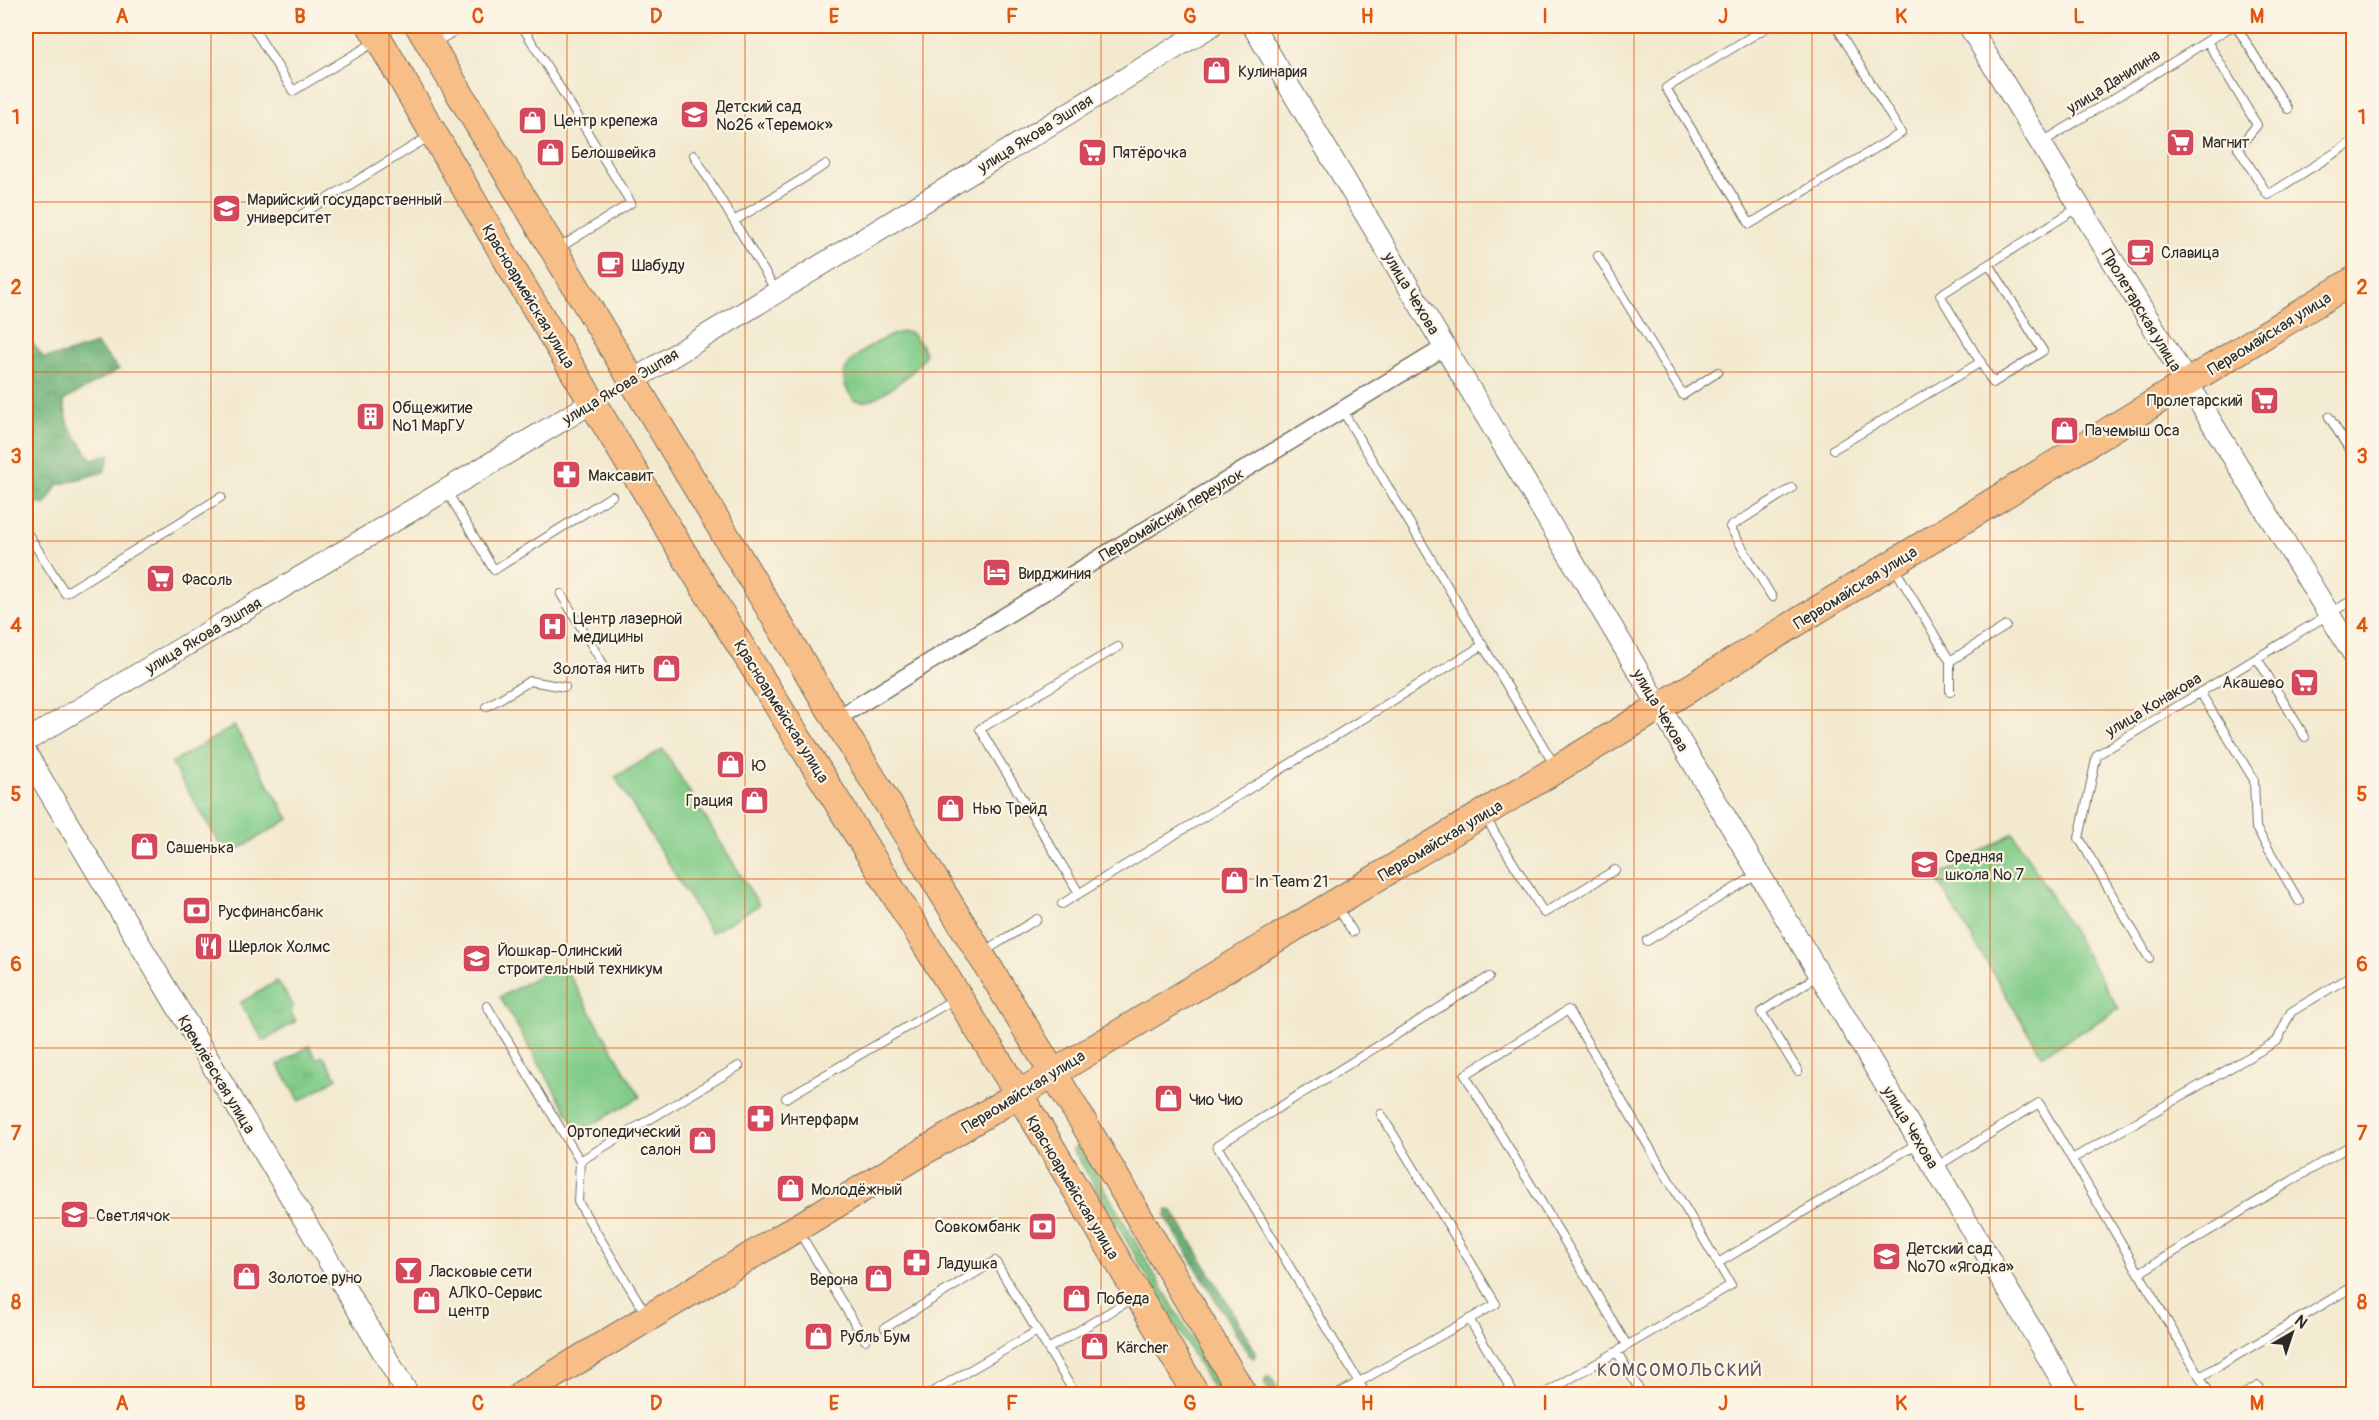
<svg xmlns="http://www.w3.org/2000/svg" width="2379" height="1420" font-family="Pangolin,sans-serif">
<style>
.grass{fill:url(#grass-tufts);stroke:#567c5a;stroke-width:1.5}
.forest{fill:url(#forest-crowns);stroke:#4a6e50;stroke-width:1.5}
.green{fill:#82cc89;stroke:#567c5a;stroke-width:1.5}
.lines{fill:none;stroke-linecap:round;stroke-linejoin:round}
.service-casing{stroke:#716e64;stroke-width:10}
.minor-casing{stroke:#716e64;stroke-width:19}
.tertiary-casing{stroke:#716e64;stroke-width:23}
.primary-casing{stroke:#716e64;stroke-width:29}
.service{stroke:#fff;stroke-width:8}
.minor{stroke:#fff;stroke-width:16}
.tertiary{stroke:#fff;stroke-width:21}
.primary{stroke:#f7be87;stroke-width:27}
.grid{fill:none;stroke:#df570e;stroke-width:1.5;stroke-opacity:0.55}
.labels{text-anchor:middle;stroke-width:4.5;stroke-linejoin:round;paint-order:stroke}
.poi-label{font-size:16px;fill:#2b2b2b;stroke:#fcf5e5;text-anchor:start}
.street-label{font-size:16px;fill:#2b2b2b;stroke:#fcf5e5}
.neighbourhood-label{font-size:18px;letter-spacing:1.5px;fill:#595363;stroke:#fcf5e5}
.neatline{fill:none;stroke:#df570e;stroke-width:2}
.grid-label{font-size:20px;text-anchor:middle;font-weight:bold;fill:#df570e}
</style>
<defs>
<pattern id="grass-tufts" width="24" height="20" patternUnits="userSpaceOnUse" patternTransform="scale(1.5)"><rect width="24" height="20" fill="#82cc89"/><path d="M3 7l-1-3M5 7V3M7 7l1-3M15 17l-1-3M17 17v-4M19 17l1-3" fill="none" stroke="#70af76"/></pattern>
<pattern id="forest-crowns" width="20" height="18" patternUnits="userSpaceOnUse" patternTransform="scale(1.5)"><rect width="20" height="18" fill="#69b075"/><path d="M2 6a3 3 0 1 1 6 0M12 15a3 3 0 1 1 6 0" fill="none" stroke="#578f60"/></pattern>
</defs>
<rect width="100%" height="100%" fill="#fcf5e5"/>
<filter id="ink" filterUnits="userSpaceOnUse"><feTurbulence type="fractalNoise" baseFrequency=".0167" numOctaves="2"/><feDisplacementMap in="SourceGraphic" scale="12" xChannelSelector="R" yChannelSelector="G"/><feConvolveMatrix kernelMatrix="1 2 1 2 8 2 1 2 1" color-interpolation-filters="sRGB"/></filter>
<filter id="wash" filterUnits="userSpaceOnUse"><feTurbulence type="fractalNoise" baseFrequency=".008" numOctaves="4" result="noise"/><feDisplacementMap in="SourceGraphic" scale="24" xChannelSelector="R" yChannelSelector="G"/><feGaussianBlur stdDeviation="1.35" result="paint"/><feColorMatrix in="noise" values="0 0 0 0 0 0 0 0 0 0 0 0 0 0 0 0 0 1.4 0 .05"/><feComposite in="paint" operator="in"/></filter>
<g filter="url(#wash)">
<rect width="100%" height="100%" fill="#f2e9cf"/>
<!-- grass -->
<path class="grass" d="M277,981L293,1005L291,1014L296,1021L264,1041L240,1003Z
M309,1046L317,1059L323,1056L337,1078L300,1101L278,1065Z
M1079,1145L1224,1394H1216L1073,1149Z"/>
<!-- forest -->
<path class="forest" d="M26,335L44,358L65,354L96,344L119,369L63,401L69,426L92,460L110,454L104,472L57,485L45,505L26,499Z
M1167,1210L1173,1211L1256,1352L1254,1358L1249,1355L1166,1217Z
M1266,1377H1271L1281,1394H1272L1264,1383Z"/>
<!-- green -->
<path class="green" d="M902,332H910L921,344L925,354C920,370 884,395 868,401C863,402 858,400 854,400C849,393 844,386 844,378C842,358 886,336 902,332Z
M234,726L289,819L227,856L171,763Z
M663,749L759,905L711,933L615,777Z
M2013,833L2119,1009L2042,1055L1936,878Z
M562,963L640,1097L579,1132L500,997Z"/>
</g>
<g filter="url(#ink)">
<g class="lines">
<defs>
<path id="service" d="M252,26L293,91L375,42
M522,26L631,203L556,250
M1769,26L1666,88L1750,224L1901,133L1836,26
M2236,26L2288,109
M2207,41L2257,125L2238,148L2268,195L2354,141
M433,44L463,26
M2041,143L2232,26
M694,155L776,291
M302,214L430,136
M734,221L825,165
M1598,256L1683,395L1718,372
M1989,264L1940,295L1993,383L2043,351L1989,264L2079,207
M1342,410L1555,766
M2329,417L2354,457
M1834,449L1981,362
M446,490L494,570L612,496
M26,531L65,593L221,497
M1894,567L1950,661V692
M561,594L603,664
M1772,597L1730,527L1792,488
M2257,658L2305,737
M1950,661L2006,626
M2200,692L2254,780L2256,828L2299,901
M486,707L530,681L565,687
M1485,817L1544,913L1615,870
M1079,893L980,729L1118,647
M1062,904L1483,645
M1337,907L1353,932
M1647,941L1758,874
M983,952L1037,919
M2149,958L2079,838L2097,755L2354,599
M487,1006L580,1161
M1798,1071L1761,1012L1819,975
M786,1098L956,998
M2072,1159L2277,1041L2291,1012L2354,974
M1936,1167L2039,1103L2210,1394
M799,1232L865,1340
M1718,1263L1918,1143
M2139,1273L2351,1145L2354,1139
M646,1314L578,1202L580,1161L739,1066
M1469,1319L1514,1394
M885,1328L995,1261L1048,1349L1135,1297
M1048,1349L1075,1394
M1617,1352L1642,1394
M2200,1377L2354,1286
M929,1394L1037,1331
M1338,1394L1496,1304L1381,1114
M1366,1394L1217,1146L1489,977
M1544,1394L1731,1285L1568,1010L1465,1075L1627,1345
M2244,1394L2258,1386"/>
<path id="minor" d="M836,719L1445,347"/>
<path id="tertiary" d="M1253,26L2070,1394
M1969,26L2354,655
M632,381L1211,26
M26,741L593,402
M26,753L408,1394"/>
<path id="primary" d="M371,26L517,277L683,553L1047,1140L1196,1394
M419,26L836,719L1082,1120L1243,1394
M522,1394L1638,720L2354,280"/>
</defs>
<!-- service casing -->
<use href="#service" class="service-casing"/>
<!-- minor casing -->
<use href="#minor" class="minor-casing"/>
<!-- tertiary casing -->
<use href="#tertiary" class="tertiary-casing"/>
<!-- primary casing -->
<use href="#primary" class="primary-casing"/>
<!-- service -->
<use href="#service" class="service"/>
<!-- minor -->
<use href="#minor" class="minor"/>
<!-- tertiary -->
<use href="#tertiary" class="tertiary"/>
<!-- primary -->
<use href="#primary" class="primary"/>
</g>
</g>
<!-- grid -->
<path class="grid" d="M211,26V1394M389,26V1394M567,26V1394M745,26V1394M923,26V1394M1101,26V1394M1278,26V1394M1456,26V1394M1634,26V1394M1812,26V1394M1990,26V1394M2168,26V1394M26,202H2354M26,372H2354M26,541H2354M26,710H2354M26,879H2354M26,1048H2354M26,1218H2354"/>
<!-- icons -->
<defs>
<symbol id="shop-square" viewBox="-11 -11 22 22"><rect x="-9" y="-9" width="18" height="18" rx="4" fill="#d1495b" stroke="#fcf5e5"/><path d="M-5-2.5h2.3a2.7 3.5 0 0 1 5.4 0H5L5.5 6h-11ZM-1.5-2.5h3a1.5 2.3 0 0 0-3 0Z" fill="#fff"/></symbol>
<symbol id="school-square" viewBox="-11 -11 22 22"><rect x="-9" y="-9" width="18" height="18" rx="4" fill="#d1495b" stroke="#fcf5e5"/><path d="M0-5L7-2L0 1L-7-2ZM-4 1L0 2.5L4 1V4Q0 6-4 4Z" fill="#fff"/></symbol>
<symbol id="supermarket-square" viewBox="-11 -11 22 22"><rect x="-9" y="-9" width="18" height="18" rx="4" fill="#d1495b" stroke="#fcf5e5"/><path d="M-6-5.5h2.5l.6 2H6L4.5 2H-2.5L-4.4-4H-6ZM-1.5 3.2a1.3 1.3 0 1 0 .1 0ZM3 3.2a1.3 1.3 0 1 0 .1 0Z" fill="#fff"/></symbol>
<symbol id="university-square" viewBox="-11 -11 22 22"><rect x="-9" y="-9" width="18" height="18" rx="4" fill="#d1495b" stroke="#fcf5e5"/><path d="M0-5L7-2L0 1L-7-2ZM-4 1L0 2.5L4 1V4Q0 6-4 4Z" fill="#fff"/></symbol>
<symbol id="cafe-square" viewBox="-11 -11 22 22"><rect x="-9" y="-9" width="18" height="18" rx="4" fill="#d1495b" stroke="#fcf5e5"/><path d="M-5.5-4.5H6V0H3Q3 3.5 0 3.5H-2.5Q-5.5 3.5-5.5 0ZM3-3.2v2h1.7v-2ZM-6 4.5H4V6H-6Z" fill="#fff"/></symbol>
<symbol id="building-square" viewBox="-11 -11 22 22"><rect x="-9" y="-9" width="18" height="18" rx="4" fill="#d1495b" stroke="#fcf5e5"/><path d="M-4-6H4V6H1V3H-1V6H-4ZM-2.5-4.3h1.7v1.8h-1.7ZM.8-4.3h1.7v1.8H.8ZM-2.5-1h1.7V.8h-1.7ZM.8-1h1.7V.8H.8Z" fill="#fff"/></symbol>
<symbol id="pharmacy-square" viewBox="-11 -11 22 22"><rect x="-9" y="-9" width="18" height="18" rx="4" fill="#d1495b" stroke="#fcf5e5"/><path d="M-2-6h4v4h4v4h-4v4h-4v-4h-4v-4h4Z" fill="#fff"/></symbol>
<symbol id="hotel-square" viewBox="-11 -11 22 22"><rect x="-9" y="-9" width="18" height="18" rx="4" fill="#d1495b" stroke="#fcf5e5"/><path d="M-6-4.5h1.5V1H6V5H4.5V3h-9V5H-6ZM-4 0a1.8 1.8 0 1 1 3.6 0ZM.5 0V-2.5h3Q6-2.5 6 0Z" fill="#fff"/></symbol>
<symbol id="hospital-square" viewBox="-11 -11 22 22"><rect x="-9" y="-9" width="18" height="18" rx="4" fill="#d1495b" stroke="#fcf5e5"/><path d="M-5-5h3v3.5h4V-5h3V5h-3V1.5h-4V5h-3Z" fill="#fff"/></symbol>
<symbol id="bank-square" viewBox="-11 -11 22 22"><rect x="-9" y="-9" width="18" height="18" rx="4" fill="#d1495b" stroke="#fcf5e5"/><path d="M-6-4H6V4H-6ZM0-2.3a2.3 2.3 0 1 0 0 4.6a2.3 2.3 0 1 0 0-4.6Z" fill="#fff"/></symbol>
<symbol id="restaurant-square" viewBox="-11 -11 22 22"><rect x="-9" y="-9" width="18" height="18" rx="4" fill="#d1495b" stroke="#fcf5e5"/><path d="M-5-6h1v4h1v-4h1v4h1v-4h1v5L-1.5 .5V6h-2V.5L-5-1ZM5-6V6H3V1.5H1.5Q1.5-4 5-6Z" fill="#fff"/></symbol>
<symbol id="bar-square" viewBox="-11 -11 22 22"><rect x="-9" y="-9" width="18" height="18" rx="4" fill="#d1495b" stroke="#fcf5e5"/><path d="M-6-5H6L.8 .8V4.5H3.5V6h-7V4.5H-.8V.8Z" fill="#fff"/></symbol>
</defs>
<g fill-rule="evenodd">
<use href="#shop-square" x="1200" y="54" width="33" height="33"/>
<use href="#school-square" x="678" y="98" width="33" height="33"/>
<use href="#shop-square" x="516" y="104" width="33" height="33"/>
<use href="#supermarket-square" x="2164" y="126" width="33" height="33"/>
<use href="#shop-square" x="534" y="136" width="33" height="33"/>
<use href="#supermarket-square" x="1076" y="136" width="33" height="33"/>
<use href="#university-square" x="210" y="192" width="33" height="33"/>
<use href="#cafe-square" x="2124" y="236" width="33" height="33"/>
<use href="#cafe-square" x="594" y="248" width="33" height="33"/>
<use href="#supermarket-square" x="2248" y="384" width="33" height="33"/>
<use href="#building-square" x="354" y="400" width="33" height="33"/>
<use href="#shop-square" x="2048" y="414" width="33" height="33"/>
<use href="#pharmacy-square" x="550" y="458" width="33" height="33"/>
<use href="#hotel-square" x="980" y="556" width="33" height="33"/>
<use href="#supermarket-square" x="144" y="562" width="33" height="33"/>
<use href="#hospital-square" x="536" y="610" width="33" height="33"/>
<use href="#shop-square" x="650" y="652" width="33" height="33"/>
<use href="#supermarket-square" x="2288" y="666" width="33" height="33"/>
<use href="#shop-square" x="714" y="748" width="33" height="33"/>
<use href="#shop-square" x="738" y="784" width="33" height="33"/>
<use href="#shop-square" x="934" y="792" width="33" height="33"/>
<use href="#shop-square" x="128" y="830" width="33" height="33"/>
<use href="#school-square" x="1908" y="848" width="33" height="33"/>
<use href="#shop-square" x="1218" y="864" width="33" height="33"/>
<use href="#bank-square" x="180" y="894" width="33" height="33"/>
<use href="#restaurant-square" x="192" y="930" width="33" height="33"/>
<use href="#university-square" x="460" y="942" width="33" height="33"/>
<use href="#shop-square" x="1152" y="1082" width="33" height="33"/>
<use href="#pharmacy-square" x="744" y="1102" width="33" height="33"/>
<use href="#shop-square" x="686" y="1124" width="33" height="33"/>
<use href="#shop-square" x="774" y="1172" width="33" height="33"/>
<use href="#school-square" x="58" y="1198" width="33" height="33"/>
<use href="#bank-square" x="1026" y="1210" width="33" height="33"/>
<use href="#school-square" x="1870" y="1240" width="33" height="33"/>
<use href="#pharmacy-square" x="900" y="1246" width="33" height="33"/>
<use href="#bar-square" x="392" y="1254" width="33" height="33"/>
<use href="#shop-square" x="230" y="1260" width="33" height="33"/>
<use href="#shop-square" x="862" y="1262" width="33" height="33"/>
<use href="#shop-square" x="1060" y="1282" width="33" height="33"/>
<use href="#shop-square" x="410" y="1284" width="33" height="33"/>
<use href="#shop-square" x="802" y="1320" width="33" height="33"/>
<use href="#shop-square" x="1078" y="1330" width="33" height="33"/>
</g>
<g class="labels">
<!-- poi labels -->
<g class="poi-label">
<text x="1238" y="77">Кулинария</text>
<text x="716" y="112">Детский сад<tspan x="716" dy="18">№26 «Теремок»</tspan></text>
<text x="554" y="126">Центр крепежа</text>
<text x="2202" y="148">Магнит</text>
<text x="571" y="158">Белошвейка</text>
<text x="1113" y="158">Пятёрочка</text>
<text x="247" y="205">Марийский государственный<tspan x="247" dy="18">университет</tspan></text>
<text x="2161" y="258">Славица</text>
<text x="632" y="271">Шабуду</text>
<text x="2243" y="406" text-anchor="end">Пролетарский</text>
<text x="392" y="413">Общежитие<tspan x="392" dy="18">№1 МарГУ</tspan></text>
<text x="2085" y="436">Пачемыш Оса</text>
<text x="588" y="481">Максавит</text>
<text x="1018" y="579">Вирджиния</text>
<text x="182" y="585">Фасоль</text>
<text x="573" y="624">Центр лазерной<tspan x="573" dy="18">медицины</tspan></text>
<text x="645" y="674" text-anchor="end">Золотая нить</text>
<text x="2284" y="688" text-anchor="end">Акашево</text>
<text x="752" y="771">Ю</text>
<text x="733" y="806" text-anchor="end">Грация</text>
<text x="972" y="814">Нью Трейд</text>
<text x="166" y="853">Сашенька</text>
<text x="1945" y="862">Средняя<tspan x="1945" dy="18">школа № 7</tspan></text>
<text x="1255" y="887">In Team 21</text>
<text x="218" y="917">Русфинансбанк</text>
<text x="229" y="952">Шерлок Холмс</text>
<text x="498" y="956">Йошкар-Олинский<tspan x="498" dy="18">строительный техникум</tspan></text>
<text x="1189" y="1105">Чио Чио</text>
<text x="781" y="1125">Интерфарм</text>
<text x="681" y="1137" text-anchor="end">Ортопедический<tspan x="681" dy="18">салон</tspan></text>
<text x="811" y="1195">Молодёжный</text>
<text x="96" y="1221">Светлячок</text>
<text x="1021" y="1232" text-anchor="end">Совкомбанк</text>
<text x="1907" y="1254">Детский сад<tspan x="1907" dy="18">№70 «Ягодка»</tspan></text>
<text x="937" y="1269">Ладушка</text>
<text x="429" y="1277">Ласковые сети</text>
<text x="268" y="1283">Золотое руно</text>
<text x="858" y="1285" text-anchor="end">Верона</text>
<text x="448" y="1298">АЛКО-Сервис<tspan x="448" dy="18">центр</tspan></text>
<text x="1097" y="1304">Победа</text>
<text x="840" y="1342">Рубль Бум</text>
<text x="1116" y="1353">Kärcher</text>
</g>
<!-- street labels -->
<g class="street-label">
<text transform="translate(2113 81) rotate(-32)" y="6">улица Данилина</text>
<text transform="translate(1035 133) rotate(-32)" y="6">улица Якова Эшпая</text>
<text transform="translate(1412 293) rotate(59)" y="6">улица Чехова</text>
<text transform="translate(529 296) rotate(59)" y="6">Красноармейская улица</text>
<text transform="translate(2142 310) rotate(59)" y="6">Пролетарская улица</text>
<text transform="translate(2269 333) rotate(-32)" y="6">Первомайская улица</text>
<text transform="translate(620 386) rotate(-31)" y="6">улица Якова Эшпая</text>
<text transform="translate(1171 514) rotate(-31)" y="6">Первомайский переулок</text>
<text transform="translate(1855 587) rotate(-32)" y="6">Первомайская улица</text>
<text transform="translate(203 635) rotate(-31)" y="6">улица Якова Эшпая</text>
<text transform="translate(2153 704) rotate(-31)" y="6">улица Конакова</text>
<text transform="translate(1661 710) rotate(59)" y="6">улица Чехова</text>
<text transform="translate(782 711) rotate(58)" y="6">Красноармейская улица</text>
<text transform="translate(1440 840) rotate(-31)" y="6">Первомайская улица</text>
<text transform="translate(217 1074) rotate(59)" y="6">Кремлёвская улица</text>
<text transform="translate(1023 1091) rotate(-32)" y="6">Первомайская улица</text>
<text transform="translate(1911 1127) rotate(59)" y="6">улица Чехова</text>
<text transform="translate(1073 1187) rotate(59)" y="6">Красноармейская улица</text>
</g>
<!-- neighbourhood labels -->
<g class="neighbourhood-label">
<text x="1680" y="1376">КОМСОМОЛЬСКИЙ</text>
</g>
</g>
<!-- margin -->
<rect width="2379" height="1420" fill="none" stroke="#fcf5e5" stroke-width="66"/>
<!-- north arrow -->
<g transform="translate(2292 1333) rotate(39)" stroke="#fcf5e5" stroke-width="4.5" paint-order="stroke">
<path d="M0-4.5L10 22L0 15L-10 22Z" fill="#2b2b2b"/>
<text y="-9" font-size="16" font-weight="bold" text-anchor="middle" fill="#2b2b2b">N</text>
</g>
<rect x="33" y="33" width="2313" height="1354" class="neatline"/>
<g class="grid-label">
<text x="122" y="23">A</text>
<text x="300" y="23">B</text>
<text x="478" y="23">C</text>
<text x="656" y="23">D</text>
<text x="834" y="23">E</text>
<text x="1012" y="23">F</text>
<text x="1190" y="23">G</text>
<text x="1367" y="23">H</text>
<text x="1545" y="23">I</text>
<text x="1723" y="23">J</text>
<text x="1901" y="23">K</text>
<text x="2079" y="23">L</text>
<text x="2257" y="23">M</text>
<text x="16" y="124">1</text>
<text x="2362" y="124">1</text>
<text x="16" y="294">2</text>
<text x="2362" y="294">2</text>
<text x="16" y="463">3</text>
<text x="2362" y="463">3</text>
<text x="16" y="632">4</text>
<text x="2362" y="632">4</text>
<text x="16" y="801">5</text>
<text x="2362" y="801">5</text>
<text x="16" y="971">6</text>
<text x="2362" y="971">6</text>
<text x="16" y="1140">7</text>
<text x="2362" y="1140">7</text>
<text x="16" y="1309">8</text>
<text x="2362" y="1309">8</text>
<text x="122" y="1410">A</text>
<text x="300" y="1410">B</text>
<text x="478" y="1410">C</text>
<text x="656" y="1410">D</text>
<text x="834" y="1410">E</text>
<text x="1012" y="1410">F</text>
<text x="1190" y="1410">G</text>
<text x="1367" y="1410">H</text>
<text x="1545" y="1410">I</text>
<text x="1723" y="1410">J</text>
<text x="1901" y="1410">K</text>
<text x="2079" y="1410">L</text>
<text x="2257" y="1410">M</text>
</g>
</svg>
